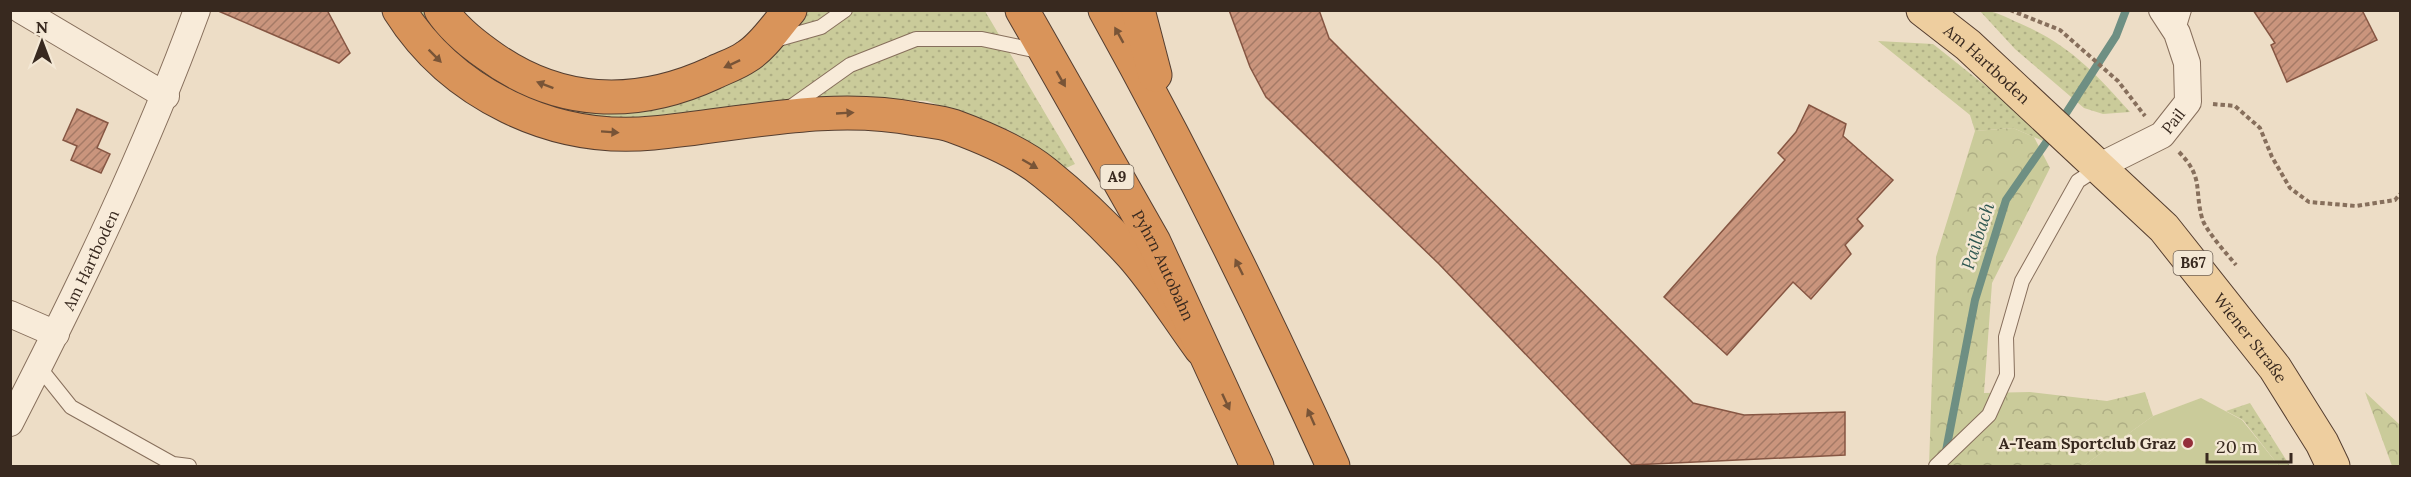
<svg xmlns="http://www.w3.org/2000/svg" width="2411" height="477" font-family="Lora,serif">
<style>
.grass{fill:url(#grass-dots)}
.forest{fill:url(#forest-crowns)}
.pitch{fill:#cacb9a}
.lines{fill:none;stroke-linecap:round;stroke-linejoin:round}
.stream{stroke:#6e8f83;stroke-width:8}
.building{fill:url(#building-hatch);stroke:#865643;stroke-width:1.5}
.lane-casing{stroke:#876f5c;stroke-width:16}
.street-casing{stroke:#876f5c;stroke-width:28}
.primary-casing{stroke:#553e30;stroke-width:35}
.highway-casing{stroke:#553e30;stroke-width:35}
.path{stroke:#876f5c;stroke-width:4;stroke-dasharray:4.5 3;stroke-linecap:butt}
.lane{stroke:#f8ebd9;stroke-width:14}
.street{stroke:#f8ebd9;stroke-width:26}
.primary{stroke:#eece9f;stroke-width:33}
.highway{stroke:#d9945a;stroke-width:33}
.oneway{fill:#785437}
.poi-dot{fill:#942e39;stroke:#f4e8d5;stroke-width:2}
.labels{text-anchor:middle;stroke-width:5;stroke-linejoin:round;paint-order:stroke}
.shield{fill:#f4e8d5;stroke:#706256;stroke-width:1.5}
.shield-label{font-size:15px;font-weight:bold;fill:#38291f}
.street-label{font-size:16px;fill:#38291f;stroke:#f4e8d5}
.poi-label{font-size:16px;font-weight:bold;fill:#38291f;stroke:#f4e8d5;text-anchor:end}
.water-label{font-size:18px;font-style:italic;fill:#2f5751;stroke:#f4e8d5}
</style>
<defs>
<pattern id="grass-dots" width="8" height="8" patternUnits="userSpaceOnUse" patternTransform="scale(1.5)"><rect width="8" height="8" fill="#cacb9a"/><path d="M2 2h.1M6 6h.1" fill="none" stroke="#aeae84" stroke-width="1.8" stroke-linecap="round"/></pattern>
<pattern id="forest-crowns" width="20" height="18" patternUnits="userSpaceOnUse" patternTransform="scale(1.5)"><rect width="20" height="18" fill="#cacb9a"/><path d="M2 6a3 3 0 1 1 6 0M12 15a3 3 0 1 1 6 0" fill="none" stroke="#aeae84"/></pattern>
<pattern id="building-hatch" width="6" height="6" patternUnits="userSpaceOnUse" patternTransform="scale(1.5)"><rect width="6" height="6" fill="#ca957d"/><path d="M-1 1l2-2M0 6l6-6M5 7l2-2" fill="none" stroke="#a57a66"/></pattern>
</defs>
<rect width="100%" height="100%" fill="#edddc6"/>
<!-- grass -->
<path class="grass" d="M414,11H425L448,41L627,111L656,109L718,88L781,44L808,11H985L1075,164L1064,169L1042,151L1009,130L927,101L840,97L630,120L566,115L477,79Z
M1980,11C1995,10 2005,17 2019,23C2070,45 2094,72 2130,112L2103,114L2084,108L2015,49Z
M1878,41L1933,44L2069,152L2013,128L1975,131L1970,115Z
M2250,403L2290,466H2279L2243,420L2226,411Z"/>
<!-- forest -->
<path class="forest" d="M2013,128L2034,137L2050,168L1992,283L1984,393L2030,392L2107,401L2145,392L2153,416L2083,466H1929L1936,257L1975,131Z
M2365,392L2400,425V466H2392Z"/>
<!-- pitch -->
<path class="pitch" d="M2201,398L2242,420L2279,466H2083L2153,416Z"/>
<g class="lines">
<!-- stream -->
<path class="stream" d="M2061,121L2116,36L2126,10
M1945,456L1975,300L2006,200L2052,134"/>
</g>
<!-- building -->
<path class="building" d="M216,10H327L350,53L339,63Z
M1229,10H1319L1329,38L1693,403L1744,415L1845,412V455L1632,465L1439,264L1266,97L1250,67Z
M2253,10H2362L2377,40L2287,82L2271,45L2275,43Z
M1809,105L1846,124L1843,136L1893,180L1857,219L1863,226L1845,245L1851,254L1811,299L1793,282L1727,355L1664,297L1785,160L1778,153L1796,132Z
M77,109L108,123L97,148L110,154L101,173L71,160L77,146L63,140Z"/>
<g class="lines">
<defs>
<path id="lane" d="M2177,33L2184,10
M775,40L821,27L845,10
M788,109L850,65L916,39H982L1043,52
M39,367L71,407L173,464L189,466
M1936,466L1989,415L2007,375L2006,337L2022,281L2078,181L2098,168"/>
<g id="street">
<path d="M21,10L166,96"/>
<path id="s1" d="M2100,166L2162,135L2188,102L2187,63L2177,33L2162,10"/>
<path d="M10,314L56,334"/>
<path id="s2" d="M10,423C79,289 145,152 197,10"/>
</g>
<g id="primary">
<path id="s3" d="M1923,10L1968,45L2164,228L2275,368L2322,443L2333,466"/>
</g>
<g id="highway">
<path d="M399,10C452,94 553,143 653,133C741,125 828,102 916,119C928,121 942,122 953,126C983,137 1020,152 1045,173C1075,197 1105,226 1131,254C1157,283 1178,318 1201,349"/>
<path d="M441,10C453,28 470,42 487,54C557,106 635,109 713,73C723,68 736,64 746,57C763,47 777,25 790,10"/>
<path id="s4" d="M1022,10L1154,242L1257,466"/>
<path d="M1105,10C1188,159 1263,311 1333,466"/>
<path d="M1138,10L1155,75"/>
</g>
</defs>
<!-- lane casing -->
<use href="#lane" class="lane-casing"/>
<!-- street casing -->
<use href="#street" class="street-casing"/>
<!-- primary casing -->
<use href="#primary" class="primary-casing"/>
<!-- highway casing -->
<use href="#highway" class="highway-casing"/>
<!-- path -->
<path class="path" d="M2010,10L2060,30L2118,81L2145,116
M2213,104L2235,106L2260,128L2272,157L2290,188L2309,202L2356,206L2395,200L2400,194
M2179,152C2204,178 2194,188 2202,218C2205,230 2227,254 2236,265"/>
<!-- lane -->
<use href="#lane" class="lane"/>
<!-- street -->
<use href="#street" class="street"/>
<!-- primary -->
<use href="#primary" class="primary"/>
<!-- highway -->
<use href="#highway" class="highway"/>
</g>
<!-- one-way arrows -->
<defs><path id="oneway-solid" d="M-6-.8H1V-3.2L6.5 0L1 3.2V.8H-6Z" transform="scale(1.5)"/></defs>
<g class="oneway">
<use href="#oneway-solid" transform="translate(1119 35) rotate(-119)"/>
<use href="#oneway-solid" transform="translate(435 56) rotate(45)"/>
<use href="#oneway-solid" transform="translate(732 64) rotate(155)"/>
<use href="#oneway-solid" transform="translate(1061 79) rotate(60)"/>
<use href="#oneway-solid" transform="translate(545 85) rotate(-159)"/>
<use href="#oneway-solid" transform="translate(845 113) rotate(-3)"/>
<use href="#oneway-solid" transform="translate(610 132) rotate(4)"/>
<use href="#oneway-solid" transform="translate(1030 164) rotate(30)"/>
<use href="#oneway-solid" transform="translate(1239 267) rotate(-116)"/>
<use href="#oneway-solid" transform="translate(1226 402) rotate(65)"/>
<use href="#oneway-solid" transform="translate(1311 417) rotate(-114)"/>
</g>
<!-- markers -->
<circle class="poi-dot" cx="2188" cy="443" r="6"/>
<g class="labels">
<!-- shield labels -->
<g class="shield">
<rect x="1100.5" y="165" width="33" height="24" rx="4.5"/>
<rect x="2173.5" y="251" width="39" height="24" rx="4.5"/>
</g>
<g class="shield-label">
<text x="1117" y="182">A9</text>
<text x="2193" y="268">B67</text>
</g>
<!-- street labels -->
<g class="street-label">
<text dy="6" stroke="none"><textPath href="#s3" startOffset="84">Am Hartboden</textPath></text>
<text dy="6" stroke="none"><textPath href="#s1" startOffset="87">Pail</textPath></text>
<text dy="6" stroke="none"><textPath href="#s2" startOffset="182">Am Hartboden</textPath></text>
<text dy="6" stroke="none"><textPath href="#s4" startOffset="292">Pyhrn Autobahn</textPath></text>
<text dy="6" stroke="none"><textPath href="#s3" startOffset="465">Wiener Straße</textPath></text>
</g>
<!-- poi labels -->
<g class="poi-label">
<text x="2176" y="449">A-Team Sportclub Graz</text>
</g>
<!-- water labels -->
<g class="water-label">
<text transform="translate(1978 236) rotate(-72)" y="6">Pailbach</text>
</g>
</g>
<!-- border -->
<rect width="2411" height="477" fill="none" stroke="#38291f" stroke-width="24"/>
<!-- north arrow -->
<g transform="translate(42 42)" stroke="#f4e8d5" stroke-width="4.5" paint-order="stroke">
<path d="M0-4.5L10 22L0 15L-10 22Z" fill="#38291f"/>
<text y="-9" font-size="16" font-weight="bold" text-anchor="middle" fill="#38291f">N</text>
</g>
<!-- scale -->
<path d="M2207 453v9h84v-9" fill="none" stroke="#38291f" stroke-width="3"/>
<text x="2216" y="453" font-size="18" fill="#38291f" stroke="#f4e8d5" stroke-width="4.5" paint-order="stroke">20 m</text>
</svg>
